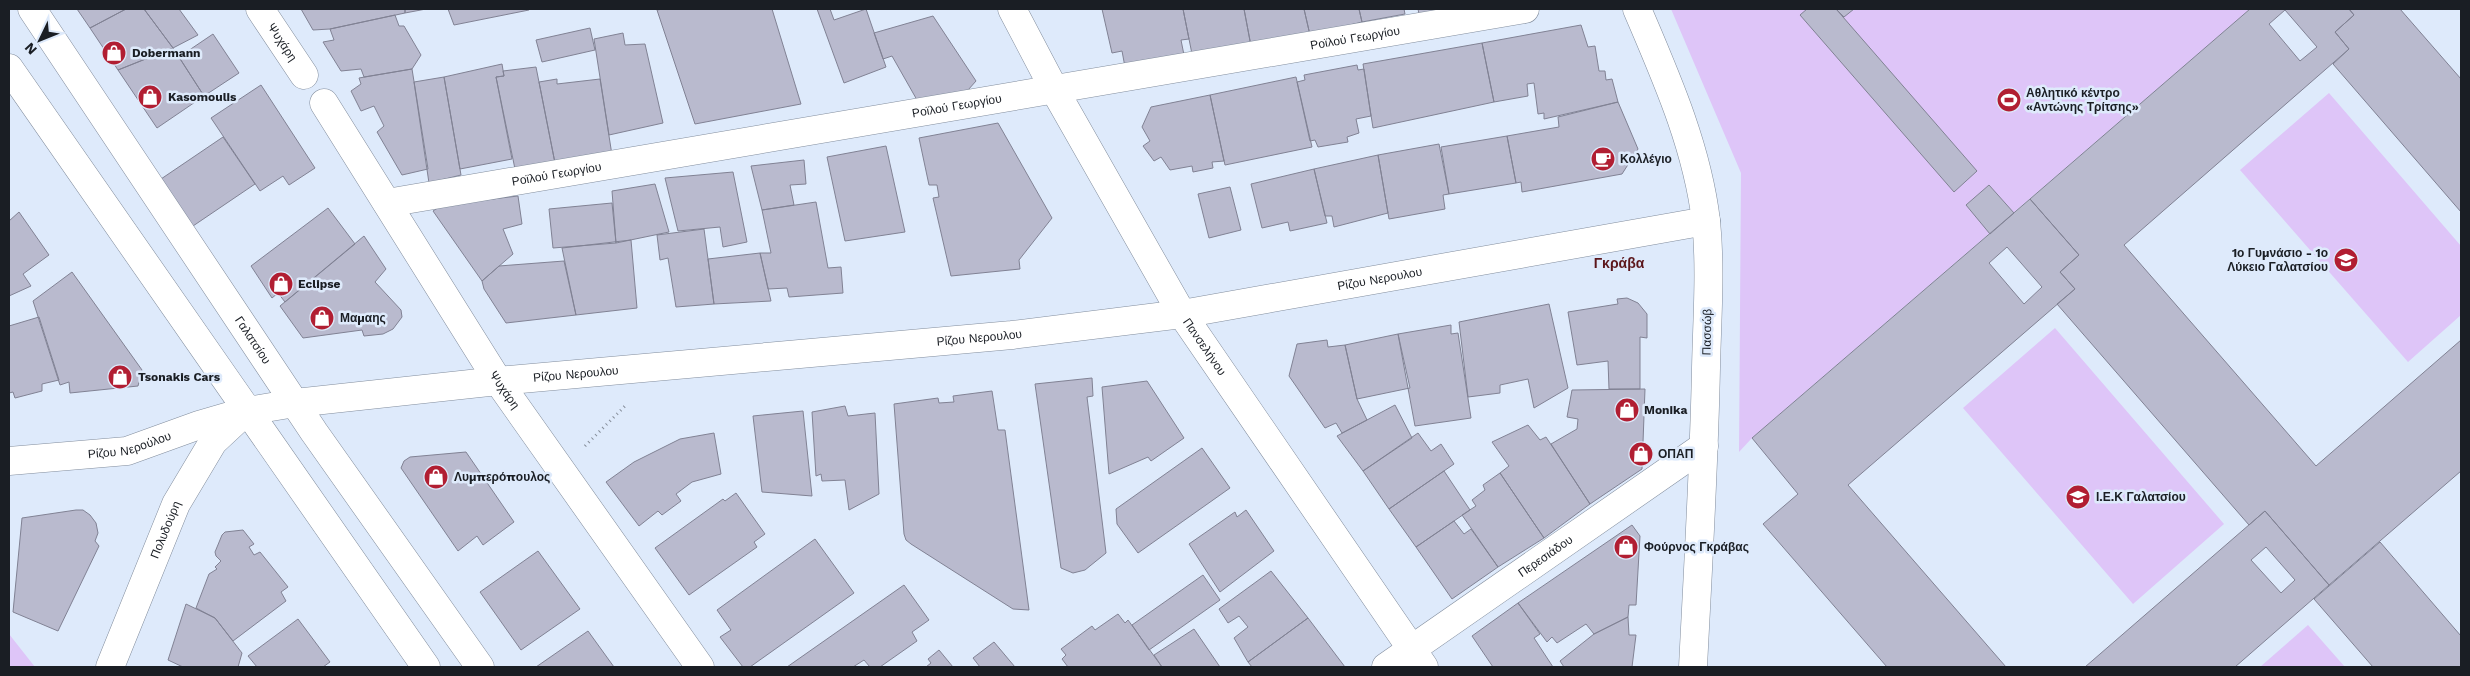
<svg xmlns="http://www.w3.org/2000/svg" width="2470" height="676" font-family="'Work Sans',sans-serif">
<style>
.green{fill:#dec5f8}
.building{fill:#b9bace;stroke:#818294;fill-rule:evenodd}
.lines{fill:none;stroke-linecap:round;stroke-linejoin:round}
.street-casing{stroke:#828d9d;stroke-width:29}
.secondary-casing{stroke:#828d9d;stroke-width:29}
.path{stroke:#858d99;stroke-width:3;stroke-dasharray:1 4;stroke-linecap:butt}
.street{stroke:#fff;stroke-width:28}
.secondary{stroke:#fff;stroke-width:28}
.labels{text-anchor:middle;stroke-width:5;stroke-linejoin:round;paint-order:stroke}
.street-label{font-size:12px;fill:#1a1e24;stroke:#deeafb}
.poi-label{font-size:12px;font-weight:bold;fill:#1a1e24;stroke:#deeafb;text-anchor:start}
.neighbourhood-label{font-size:14px;font-weight:bold;fill:#5b161b;stroke:#deeafb}
</style>
<rect width="100%" height="100%" fill="#deeafb"/>
<!-- green -->
<path class="green" d="M1671,9H2250L1752,438L1739,452L1741,173Z
M2329,93L2461,246V315L2408,362L2240,170Z
M2055,328L2224,524L2133,604L1963,408Z
M2308,625L2345,667H2260Z
M9,634L35,667H9Z"/>
<!-- building -->
<path class="building" d="M77,9H126L90,28Z
M126,9H144L173,48L118,70L90,28Z
M144,9H179L198,35L173,48Z
M301,9H405V13L330,29L313,30Z
M405,9H426L405,13Z
M448,9H529V10L454,25Z
M663,9H772L801,104L695,124L657,10Z
M817,9H830L834,20L866,9L886,67L844,83Z
M1102,9H1183L1189,39L1181,40L1184,55L1125,67L1122,51L1112,53Z
M1183,9H1244L1251,46L1192,54Z
M1244,9H1304L1310,35L1251,46Z
M1304,9H1359L1362,22L1310,35Z
M1359,9H1404L1405,14L1362,22Z
M1418,9H1442L1419,14Z
M1807,9H1836L1977,171L1954,192L1800,15Z
M1836,9H1854L1844,17Z
M2250,9H2349L2354,15L2335,32L2349,49L2124,245L2316,466L2461,340V471L2329,585L2265,511L2249,525L2057,304L2075,289L2060,272L2079,255L2030,199ZM2285,10L2317,47L2300,61L2269,24Z
M2349,9H2400L2461,79V212L2333,64L2349,49L2335,32L2354,15Z
M395,15L399,26H404L421,55L412,69L364,77L361,69L341,71L323,42L334,40L330,29Z
M933,16L976,81L968,90L921,107L892,56L883,59L874,33Z
M1581,25L1588,47L1595,46L1599,71H1605L1606,80L1612,79L1618,102L1544,119V113L1538,114L1534,83L1527,84L1528,96L1494,102L1482,43Z
M590,28L595,50L542,62L536,40Z
M623,33L625,45L645,44L663,123L609,135L594,39Z
M213,34L239,73L204,96L179,57Z
M1482,43L1494,102L1373,128L1363,64Z
M173,48L204,96L157,128L118,70Z
M502,64L504,76L496,77L512,159L460,169L444,77Z
M1357,65L1358,70L1364,69L1371,116L1356,119L1359,133L1347,137L1348,142L1318,147L1315,140L1310,141L1297,82L1305,80L1304,75Z
M536,67L555,163L515,169L496,77L504,76L503,71Z
M412,69L428,169L402,175L377,132L384,126L374,106L361,111L351,91L361,84L359,78Z
M444,77L461,175L429,183L414,82Z
M1296,77L1312,147L1225,165L1210,95Z
M557,79V84L600,79L612,155L555,163L539,82Z
M261,85L315,168L289,185L283,176L260,191L211,118Z
M1210,95L1224,161L1212,162L1213,168L1193,172L1192,166L1170,170L1161,157L1154,161L1143,146L1150,141L1142,127L1151,107Z
M1618,102L1638,149L1622,174L1522,192L1521,182L1516,183L1507,136L1559,127L1558,117Z
M998,123L1052,218L1019,260L1020,269L951,276L933,198L939,197L937,185H929L919,138Z
M1507,136L1516,183L1449,194L1441,147Z
M223,137L255,184L193,226L161,179Z
M1439,144L1449,194L1443,195L1445,209L1389,219L1378,155Z
M886,146L905,232L845,241L827,157Z
M1378,155L1388,213L1334,227L1332,216H1325L1314,169Z
M804,160L806,184L790,185L794,205L762,210L751,166Z
M1314,169L1327,223L1290,231L1288,222L1262,228L1251,184Z
M733,172L747,242L723,247L720,227L678,231L665,178Z
M655,184L669,232L616,243L612,191Z
M1989,185L2014,213L1990,234L1966,205Z
M1230,187L1241,230L1209,238L1198,194Z
M518,196L522,224L503,229L513,254L482,281L433,211L442,205Z
M2030,199L2079,255L2060,272L2075,289L1848,485L2006,667H1887L1763,524L1798,494L1752,438ZM2007,247L2042,287L2024,304L1989,263Z
M816,202L828,268L841,267L843,293L789,297L787,288L768,289L760,253H771L762,210Z
M612,203L616,243L553,248L549,209Z
M328,208L355,244L285,302L278,293L272,298L251,266Z
M19,212L49,255L23,274L31,286L9,296V221Z
M704,229L714,304L676,307L668,258L660,260L657,235Z
M364,236L386,269L375,282L401,310L402,317L393,329L383,334L364,336L362,330L303,338L280,306Z
M631,240L637,308L576,315L562,248Z
M760,253L771,301L714,304L708,259Z
M564,261L576,315L506,323L484,289L482,281L499,266Z
M72,272L142,370L138,386L70,393L69,382L60,385L33,301Z
M1627,298L1638,303L1647,314V338L1640,337V389H1609L1608,361L1577,365L1568,312L1618,304L1617,299Z
M1549,304L1568,388L1534,408L1528,379L1500,385V393L1468,397L1459,322Z
M39,317L59,380L42,384V391L15,398L13,392L9,393V326Z
M1451,325V334L1458,333L1471,418L1415,426L1398,334Z
M1398,334L1410,388L1357,399L1345,345Z
M1327,340L1328,347L1345,345L1357,399L1367,420L1342,433L1336,423L1325,428L1289,376L1297,344Z
M1092,378L1093,396L1087,397L1106,553L1085,570L1073,573L1061,568L1035,384Z
M1147,381L1184,438L1151,461L1148,457L1109,474L1102,387Z
M1645,389L1642,469L1590,504L1551,444L1577,429L1578,419L1567,417L1572,390Z
M992,391L998,430H1005L1029,610L1013,609L911,544L906,540L904,534L894,404L938,398L939,403L954,402L953,396Z
M1395,405L1412,438L1363,471L1337,436Z
M845,406L848,416L875,413L879,494L849,510L845,480L822,481L821,474L816,476L812,412Z
M803,411L812,496L762,492L753,416Z
M1528,425L1540,440L1546,437L1590,504L1544,538L1500,473L1509,466L1492,442Z
M714,433L721,474L692,482L676,494L681,501L662,515L658,511L639,526L606,482L634,462L680,439Z
M1418,433L1431,451L1441,444L1454,464L1389,509L1363,471Z
M1202,448L1230,488L1138,553L1117,524L1116,509Z
M466,452L514,522L483,545L477,536L458,551L401,468L404,461L410,457Z
M1444,471L1470,510L1416,547L1389,509Z
M1500,473L1544,538L1498,567L1462,515L1476,506L1472,500L1485,490L1483,485Z
M736,493L765,534L754,542L757,547L689,595L655,548L723,499L725,501Z
M76,510H83L90,515L96,523L98,533L95,541L99,546L58,631L13,612L22,518Z
M1246,510L1274,551L1220,592L1189,544L1235,512L1237,517Z
M2265,511L2329,585L2235,667H2085ZM2266,547L2295,580L2281,593L2251,560Z
M1454,521L1464,534L1471,529L1498,567L1452,599L1416,547Z
M1632,525L1640,536L1636,605H1629L1628,617L1594,634L1586,624L1557,643L1552,637L1547,642L1518,603Z
M243,530L254,544L249,547L254,555L260,552L288,587L281,592L286,601L233,641L215,618L196,608L209,574L217,569L215,567L221,561L216,556L215,552L222,535L225,532Z
M815,539L854,593L750,667H743L720,637L731,630L717,610Z
M2380,542L2461,636V667H2373L2314,599Z
M538,551L580,609L521,650L480,592Z
M1271,571L1308,618L1248,662L1234,638L1248,627L1239,616L1228,623L1219,609Z
M1203,575L1220,600L1149,650L1132,625Z
M904,585L929,620L912,632L917,641L880,667H870L864,660L853,667H787Z
M1518,603L1540,634L1534,638L1553,667H1493L1472,636Z
M186,604L215,618L242,653L238,667H183L168,660Z
M1118,614L1125,623L1128,620L1162,667H1068L1062,659L1066,655L1061,649L1092,626L1095,630Z
M1628,617L1629,635H1636L1632,667H1564L1560,661L1594,634Z
M1308,618L1345,667H1252L1248,662Z
M298,619L330,662L323,667H257L248,656Z
M1194,629L1220,667H1162L1154,655Z
M588,631L614,667H536Z
M994,642L1015,667H980L973,658Z
M939,650L953,667H926L931,663L928,659Z"/>
<g class="lines">
<defs>
<g id="street">
<path id="s1" d="M260,9L304,75"/>
<path id="s2" d="M1012,9L1054,89L1182,314L1424,667"/>
<path d="M1637,9C1666,77 1697,146 1706,221C1711,269 1707,319 1706,368C1704,468 1698,568 1693,667"/>
<path id="s3" d="M324,103L498,381L700,667"/>
<path id="s4" d="M387,203L1525,9"/>
<path id="s5" d="M9,461L127,451L199,425L247,411L295,403L498,381L1012,335L1182,314L1706,221"/>
<path id="s6" d="M110,667L176,504L213,442L242,415"/>
<path id="s7" d="M1386,667L1704,446"/>
</g>
<g id="secondary">
<path id="s8" d="M32,9L314,432L480,667"/>
<path d="M9,68L426,667"/>
</g>
</defs>
<!-- street casing -->
<use href="#street" class="street-casing"/>
<!-- secondary casing -->
<use href="#secondary" class="secondary-casing"/>
<!-- path -->
<path class="path" d="M585,446L627,404"/>
<!-- street -->
<use href="#street" class="street"/>
<!-- secondary -->
<use href="#secondary" class="secondary"/>
</g>
<!-- icons -->
<defs>
<symbol id="shop-disc" viewBox="-11 -11 22 22"><circle r="9.5" fill="#b11e32" stroke="#deeafb"/><path d="M-5-2.5h2.3a2.7 3.5 0 0 1 5.4 0H5L5.5 6h-11ZM-1.5-2.5h3a1.5 2.3 0 0 0-3 0Z" fill="#fff"/></symbol>
<symbol id="stadium-disc" viewBox="-11 -11 22 22"><circle r="9.5" fill="#b11e32" stroke="#deeafb"/><path d="M0-5a6.5 5 0 1 0 0 10a6.5 5 0 1 0 0-10ZM-3.5-1.8h7v3.6h-7Z" fill="#fff"/></symbol>
<symbol id="cafe-disc" viewBox="-11 -11 22 22"><circle r="9.5" fill="#b11e32" stroke="#deeafb"/><path d="M-5.5-4.5H6V0H3Q3 3.5 0 3.5H-2.5Q-5.5 3.5-5.5 0ZM3-3.2v2h1.7v-2ZM-6 4.5H4V6H-6Z" fill="#fff"/></symbol>
<symbol id="school-disc" viewBox="-11 -11 22 22"><circle r="9.5" fill="#b11e32" stroke="#deeafb"/><path d="M0-5L7-2L0 1L-7-2ZM-4 1L0 2.5L4 1V4Q0 6-4 4Z" fill="#fff"/></symbol>
</defs>
<g fill-rule="evenodd">
<use href="#shop-disc" x="100" y="39" width="28" height="28"/>
<use href="#shop-disc" x="136" y="83" width="28" height="28"/>
<use href="#stadium-disc" x="1995" y="86" width="28" height="28"/>
<use href="#cafe-disc" x="1589" y="145" width="28" height="28"/>
<use href="#school-disc" x="2332" y="246" width="28" height="28"/>
<use href="#shop-disc" x="267" y="270" width="28" height="28"/>
<use href="#shop-disc" x="308" y="304" width="28" height="28"/>
<use href="#shop-disc" x="106" y="363" width="28" height="28"/>
<use href="#shop-disc" x="1613" y="396" width="28" height="28"/>
<use href="#shop-disc" x="1627" y="440" width="28" height="28"/>
<use href="#shop-disc" x="422" y="463" width="28" height="28"/>
<use href="#school-disc" x="2064" y="483" width="28" height="28"/>
<use href="#shop-disc" x="1612" y="533" width="28" height="28"/>
</g>
<g class="labels">
<!-- street labels -->
<g class="street-label">
<text dy="4" stroke="none"><textPath href="#s4" startOffset="982">Ροϊλού Γεωργίου</textPath></text>
<text dy="4" stroke="none"><textPath href="#s1" startOffset="40">Ψυχάρη</textPath></text>
<text dy="4" stroke="none"><textPath href="#s4" startOffset="578">Ροϊλού Γεωργίου</textPath></text>
<text dy="4" stroke="none"><textPath href="#s4" startOffset="172">Ροϊλού Γεωργίου</textPath></text>
<text dy="4" stroke="none"><textPath href="#s5" startOffset="1386">Ρίζου Νερουλου</textPath></text>
<text transform="translate(1707 332) rotate(-89)" y="4">Πασσώβ</text>
<text dy="4" stroke="none"><textPath href="#s5" startOffset="981">Ρίζου Νερουλου</textPath></text>
<text dy="4" stroke="none"><textPath href="#s8" startOffset="398">Γαλατσίου</textPath></text>
<text dy="4" stroke="none"><textPath href="#s2" startOffset="389">Πανσελήνου</textPath></text>
<text dy="4" stroke="none"><textPath href="#s5" startOffset="576">Ρίζου Νερουλου</textPath></text>
<text dy="4" stroke="none"><textPath href="#s3" startOffset="339">Ψυχάρη</textPath></text>
<text dy="4" stroke="none"><textPath href="#s5" startOffset="122">Ρίζου Νερούλου</textPath></text>
<text dy="4" stroke="none"><textPath href="#s6" startOffset="148">Πολυδούρη</textPath></text>
<text dy="4" stroke="none"><textPath href="#s7" startOffset="194">Περεσιάδου</textPath></text>
</g>
<!-- poi labels -->
<g class="poi-label">
<text x="132" y="57">Dobermann</text>
<text x="2026" y="97">Αθλητικό κέντρο<tspan x="2026" dy="14">«Αντώνης Τρίτσης»</tspan></text>
<text x="168" y="101">Kasomoulis</text>
<text x="1620" y="163">Κολλέγιο</text>
<text x="2328" y="257" text-anchor="end">1ο Γυμνάσιο - 1ο<tspan x="2328" dy="14">Λύκειο Γαλατσίου</tspan></text>
<text x="298" y="288">Eclipse</text>
<text x="340" y="322">Μαμαης</text>
<text x="138" y="381">Tsonakis Cars</text>
<text x="1644" y="414">Monika</text>
<text x="1658" y="458">ΟΠΑΠ</text>
<text x="454" y="481">Λυμπερόπουλος</text>
<text x="2096" y="501">Ι.Ε.Κ Γαλατσίου</text>
<text x="1644" y="551">Φούρνος Γκράβας</text>
</g>
<!-- neighbourhood labels -->
<g class="neighbourhood-label">
<text x="1619" y="268">Γκράβα</text>
</g>
</g>
<!-- border -->
<rect width="2470" height="676" fill="none" stroke="#1a1e24" stroke-width="20"/>
<!-- north arrow -->
<g transform="translate(40 40) rotate(227)" stroke="#deeafb" stroke-width="4" paint-order="stroke">
<path d="M0-4L9 19L0 12L-9 19Z" fill="#1a1e24"/>
<text y="-8" font-size="14" font-weight="bold" text-anchor="middle" fill="#1a1e24">N</text>
</g>
</svg>
